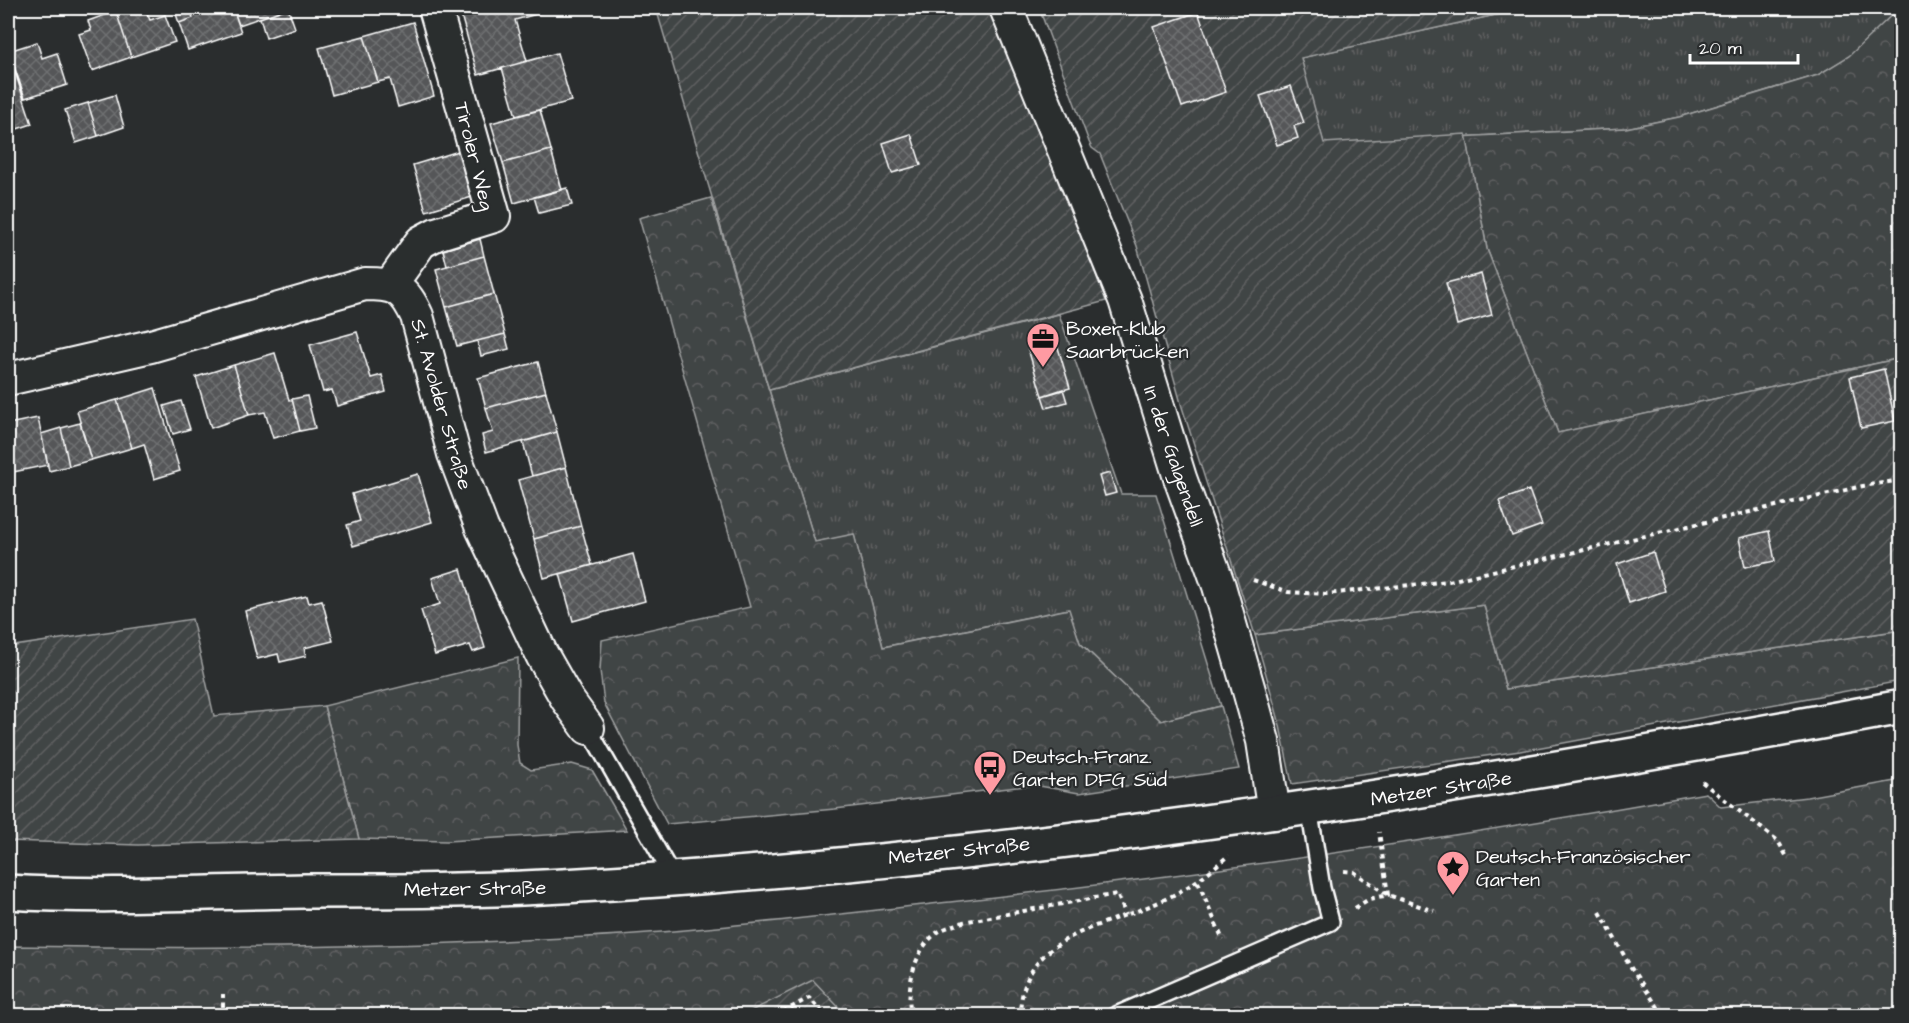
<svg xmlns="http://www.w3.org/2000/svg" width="1909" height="1023" font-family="'Architects Daughter',sans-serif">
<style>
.grass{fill:url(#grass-tufts);stroke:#a0a2a2;stroke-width:1.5}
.forest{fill:url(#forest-crowns);stroke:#a0a2a2;stroke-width:1.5}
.garden{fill:url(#garden-furrows);stroke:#a0a2a2;stroke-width:1.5}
.building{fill:url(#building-cross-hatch);stroke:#fff;stroke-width:1.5}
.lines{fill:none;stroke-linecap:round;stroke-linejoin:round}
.service-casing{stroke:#fff;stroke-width:20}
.minor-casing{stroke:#fff;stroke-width:36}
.primary-casing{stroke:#fff;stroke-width:38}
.path{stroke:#fff;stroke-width:4;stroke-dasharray:4.5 4.5;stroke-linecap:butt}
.service{stroke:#2a2d2e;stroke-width:15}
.minor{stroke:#2a2d2e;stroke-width:32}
.primary{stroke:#2a2d2e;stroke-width:33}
.labels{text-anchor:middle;stroke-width:4.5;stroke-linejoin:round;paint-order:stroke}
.street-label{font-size:20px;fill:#fff;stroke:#2a2d2e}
.poi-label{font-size:20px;fill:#fff;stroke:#2a2d2e;text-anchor:start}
</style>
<defs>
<pattern id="grass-tufts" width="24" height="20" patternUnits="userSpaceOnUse" patternTransform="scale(1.5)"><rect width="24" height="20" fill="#414445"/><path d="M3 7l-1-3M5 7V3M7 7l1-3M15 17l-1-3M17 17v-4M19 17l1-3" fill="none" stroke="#5e6061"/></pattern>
<pattern id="forest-crowns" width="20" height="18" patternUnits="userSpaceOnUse" patternTransform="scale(1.5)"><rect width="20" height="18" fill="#414445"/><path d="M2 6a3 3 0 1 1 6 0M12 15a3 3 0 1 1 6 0" fill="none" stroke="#5e6061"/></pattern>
<pattern id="garden-furrows" width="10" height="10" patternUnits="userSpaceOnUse" patternTransform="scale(1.5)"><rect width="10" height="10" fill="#414445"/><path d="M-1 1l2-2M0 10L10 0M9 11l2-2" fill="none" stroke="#5e6061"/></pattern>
<pattern id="building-cross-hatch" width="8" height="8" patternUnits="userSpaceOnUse" patternTransform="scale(1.5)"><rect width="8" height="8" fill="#555758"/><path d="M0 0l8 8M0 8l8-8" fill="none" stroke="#6e7071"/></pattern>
</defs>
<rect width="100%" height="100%" fill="#2a2d2e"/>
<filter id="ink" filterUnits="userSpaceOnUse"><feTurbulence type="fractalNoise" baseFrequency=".0167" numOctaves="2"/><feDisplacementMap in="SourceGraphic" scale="12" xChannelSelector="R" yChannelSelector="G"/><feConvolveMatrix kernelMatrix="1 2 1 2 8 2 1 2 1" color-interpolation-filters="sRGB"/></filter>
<g filter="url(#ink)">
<!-- grass -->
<path class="grass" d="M1527,8H1899L1850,56L1818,75L1679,117L1626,128L1324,144L1300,58Z
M1059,314L1121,494H1156L1221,706L1161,721L1080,643L1068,609L883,647L854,535L815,542L769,390Z"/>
<!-- forest -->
<path class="forest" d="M1899,8H1901V358L1558,433L1487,249L1466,135L1324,144L1626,128L1679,117L1818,75L1849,56Z
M711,198L815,542L854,534L883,647L1069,609L1080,643L1161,721L1221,706L1239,769L1079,793L1034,785L835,809L667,824L604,703L600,670L602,640L750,607L639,218Z
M1484,605L1506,689L1901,630V681L1520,751L1292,784L1279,721L1255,635Z
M518,658L517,745L520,763L531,770L572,764L592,770L627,830L447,841L359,839L324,706Z
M1901,780V1015L8,1016V946C194,949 380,948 565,938C694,932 822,916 950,902C1203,874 1455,838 1706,793L1721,807L1807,797Z"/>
<!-- garden -->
<path class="garden" d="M656,8H994L1106,301L769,390Z
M1039,8H1527L1301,58L1324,143L1466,134L1487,249L1558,433L1901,358V630L1506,689L1484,605L1255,635L1182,407L1137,246L1100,154L1092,148L1089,142Z
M192,619L214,716L324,706L359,839L138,845L8,841V647Z
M813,980L846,1015H743Z"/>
<!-- building -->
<path class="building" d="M126,8H145L150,20L165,15L175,42L131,57L116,11Z
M174,8H190L193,18L179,23Z
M190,8H233L241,32L188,50L179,23L193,18Z
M233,8H288L239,25Z
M288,8L295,28L266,38L260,18Z
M459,8H558L515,20L527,61L478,75Z
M116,11L131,57L92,71L79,34L91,30L88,21Z
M1198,12L1226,92L1182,107L1154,27Z
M413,22L434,96L398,107L390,79L378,82L364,36Z
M364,36L378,82L332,95L319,48Z
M37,42L42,58L57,53L67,85L25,98L9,51Z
M8,51L32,124L8,132Z
M557,53L571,101L516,116L502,68Z
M1291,86L1304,123L1294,126L1298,138L1277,145L1260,96Z
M115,95L124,127L98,136L88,103Z
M88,103L98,136L76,143L65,110Z
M540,110L551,150L503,163L491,123Z
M911,134L921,165L892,173L883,143Z
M551,150L562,190L514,203L503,163Z
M459,151L472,197L426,211L413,165Z
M567,188L572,205L539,213L534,197Z
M480,239L484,256L447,266L443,250Z
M484,256L494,294L446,307L436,269Z
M1481,274L1492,315L1457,325L1446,283Z
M494,294L505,334L457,346L446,307Z
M357,332L371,378L382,375L386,392L337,406L332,390L323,392L310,345Z
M505,334L509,349L481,356L477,341Z
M1054,334L1070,388L1042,396L1026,342Z
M275,353L289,400L292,399L300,431L273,438L265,412L249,415L234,365Z
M538,362L546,392L486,408L478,378Z
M234,365L249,415L211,428L196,377Z
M1884,369L1895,421L1861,428L1850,377Z
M155,388L180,471L154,479L144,444L132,448L117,400Z
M1063,389L1067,402L1046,408L1042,396Z
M546,392L557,432L486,452L482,435L493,432L486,408Z
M307,396L315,428L300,431L292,399Z
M117,400L132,448L91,460L77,411Z
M181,401L190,429L173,434L164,406Z
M38,418L48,465L8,473V424Z
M80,423L91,460L69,466L61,428Z
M61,428L69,466L49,471L41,434Z
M557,432L566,467L532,476L523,442Z
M566,467L581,526L534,539L518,480Z
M1110,473L1116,493L1105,496L1099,476Z
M418,474L432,522L353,546L347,525L360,521L352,494Z
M1529,490L1542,525L1512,536L1499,501Z
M581,526L592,565L544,578L534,539Z
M1769,531L1775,561L1745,567L1739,538Z
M1653,552L1665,591L1629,603L1617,564Z
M633,554L645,601L573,621L560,574Z
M461,569L485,648L473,652L470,645L435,655L421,610L440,604L432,578Z
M307,596L309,603L322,600L333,641L304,648L306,656L280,662L278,654L257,659L245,611Z"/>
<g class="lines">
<defs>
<path id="service" d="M588,728L673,877
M1114,1016L1331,922L1322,888L1309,808"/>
<path id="minor" d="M1006,8L1125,300L1180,478L1219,586L1250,694L1263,741L1274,813
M391,284L421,242L436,234L494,216L435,8
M8,379L151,346L365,284C396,284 404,288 417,316L454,454L482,528L542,655L567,699L588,728"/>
<path id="primary" d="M8,892C106,898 206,892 305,891C391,891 477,891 563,886C1013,861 1459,789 1902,707"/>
</defs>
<!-- service casing -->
<use href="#service" class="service-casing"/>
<!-- minor casing -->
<use href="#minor" class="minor-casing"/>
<!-- primary casing -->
<use href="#primary" class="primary-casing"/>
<!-- path -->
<path class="path" d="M1253,580L1288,592L1326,594L1449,581L1863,486L1902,480
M1702,782L1778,841L1787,857
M1344,871L1354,872L1388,895L1434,911
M1198,882L1223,940
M1355,908L1369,899L1388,895L1379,832
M1600,912L1631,968L1664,1016
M223,1016V994
M775,1016L809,998L826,1016
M911,1016C906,990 913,954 933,936C941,928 953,926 963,922L1117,894L1126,915
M1020,1016C1021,934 1101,929 1161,901C1188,889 1207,874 1229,855"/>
<!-- service -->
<use href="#service" class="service"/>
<!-- minor -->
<use href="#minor" class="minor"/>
<!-- primary -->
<use href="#primary" class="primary"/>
</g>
</g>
<!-- icons -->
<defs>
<symbol id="office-pin" viewBox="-11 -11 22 30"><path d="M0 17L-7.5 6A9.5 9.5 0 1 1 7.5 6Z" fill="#ff9aa2" stroke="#2a2d2e"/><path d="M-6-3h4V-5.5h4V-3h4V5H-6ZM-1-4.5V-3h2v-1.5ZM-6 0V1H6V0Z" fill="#111"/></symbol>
<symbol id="bus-pin" viewBox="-11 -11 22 30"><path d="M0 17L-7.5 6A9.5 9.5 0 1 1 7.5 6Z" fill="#ff9aa2" stroke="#2a2d2e"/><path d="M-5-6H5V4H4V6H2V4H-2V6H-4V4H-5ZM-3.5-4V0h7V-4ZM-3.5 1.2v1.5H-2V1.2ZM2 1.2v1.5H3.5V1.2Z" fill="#111"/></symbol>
<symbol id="sight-pin" viewBox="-11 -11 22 30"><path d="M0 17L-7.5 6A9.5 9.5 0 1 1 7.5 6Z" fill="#ff9aa2" stroke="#2a2d2e"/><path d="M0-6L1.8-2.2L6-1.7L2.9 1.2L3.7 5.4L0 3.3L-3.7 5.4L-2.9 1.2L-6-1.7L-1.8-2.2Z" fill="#111"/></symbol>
</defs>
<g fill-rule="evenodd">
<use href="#office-pin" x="1024" y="320" width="38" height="52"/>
<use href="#bus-pin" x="971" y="748" width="38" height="52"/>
<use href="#sight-pin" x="1434" y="848" width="38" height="52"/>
</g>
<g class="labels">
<!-- street labels -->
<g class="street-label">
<text transform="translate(475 156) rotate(76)" y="7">Tiroler Weg</text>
<text transform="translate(442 404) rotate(74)" y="7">St. Avolder Straße</text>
<text transform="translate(1174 456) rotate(71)" y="7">In der Galgendell</text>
<text transform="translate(1441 788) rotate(-9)" y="7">Metzer Straße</text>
<text transform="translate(959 850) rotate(-6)" y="7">Metzer Straße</text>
<text transform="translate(475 888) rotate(-1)" y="7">Metzer Straße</text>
</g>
<!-- poi labels -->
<g class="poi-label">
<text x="1066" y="335">Boxer-Klub<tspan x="1066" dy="23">Saarbrücken</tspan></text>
<text x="1013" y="763">Deutsch-Franz.<tspan x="1013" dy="23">Garten DFG Süd</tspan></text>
<text x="1476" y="863">Deutsch-Französischer<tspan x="1476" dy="23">Garten</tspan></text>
</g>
</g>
<!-- margin -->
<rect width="1909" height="1023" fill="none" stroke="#2a2d2e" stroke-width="30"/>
<rect x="15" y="15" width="1879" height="993" fill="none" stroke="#fff" stroke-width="2" filter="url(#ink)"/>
<!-- scale -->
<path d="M1690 54v9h108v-9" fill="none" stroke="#ffffff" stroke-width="3"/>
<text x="1699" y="54" font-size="18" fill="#ffffff" stroke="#2a2d2e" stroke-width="4.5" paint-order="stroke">20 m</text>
</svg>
